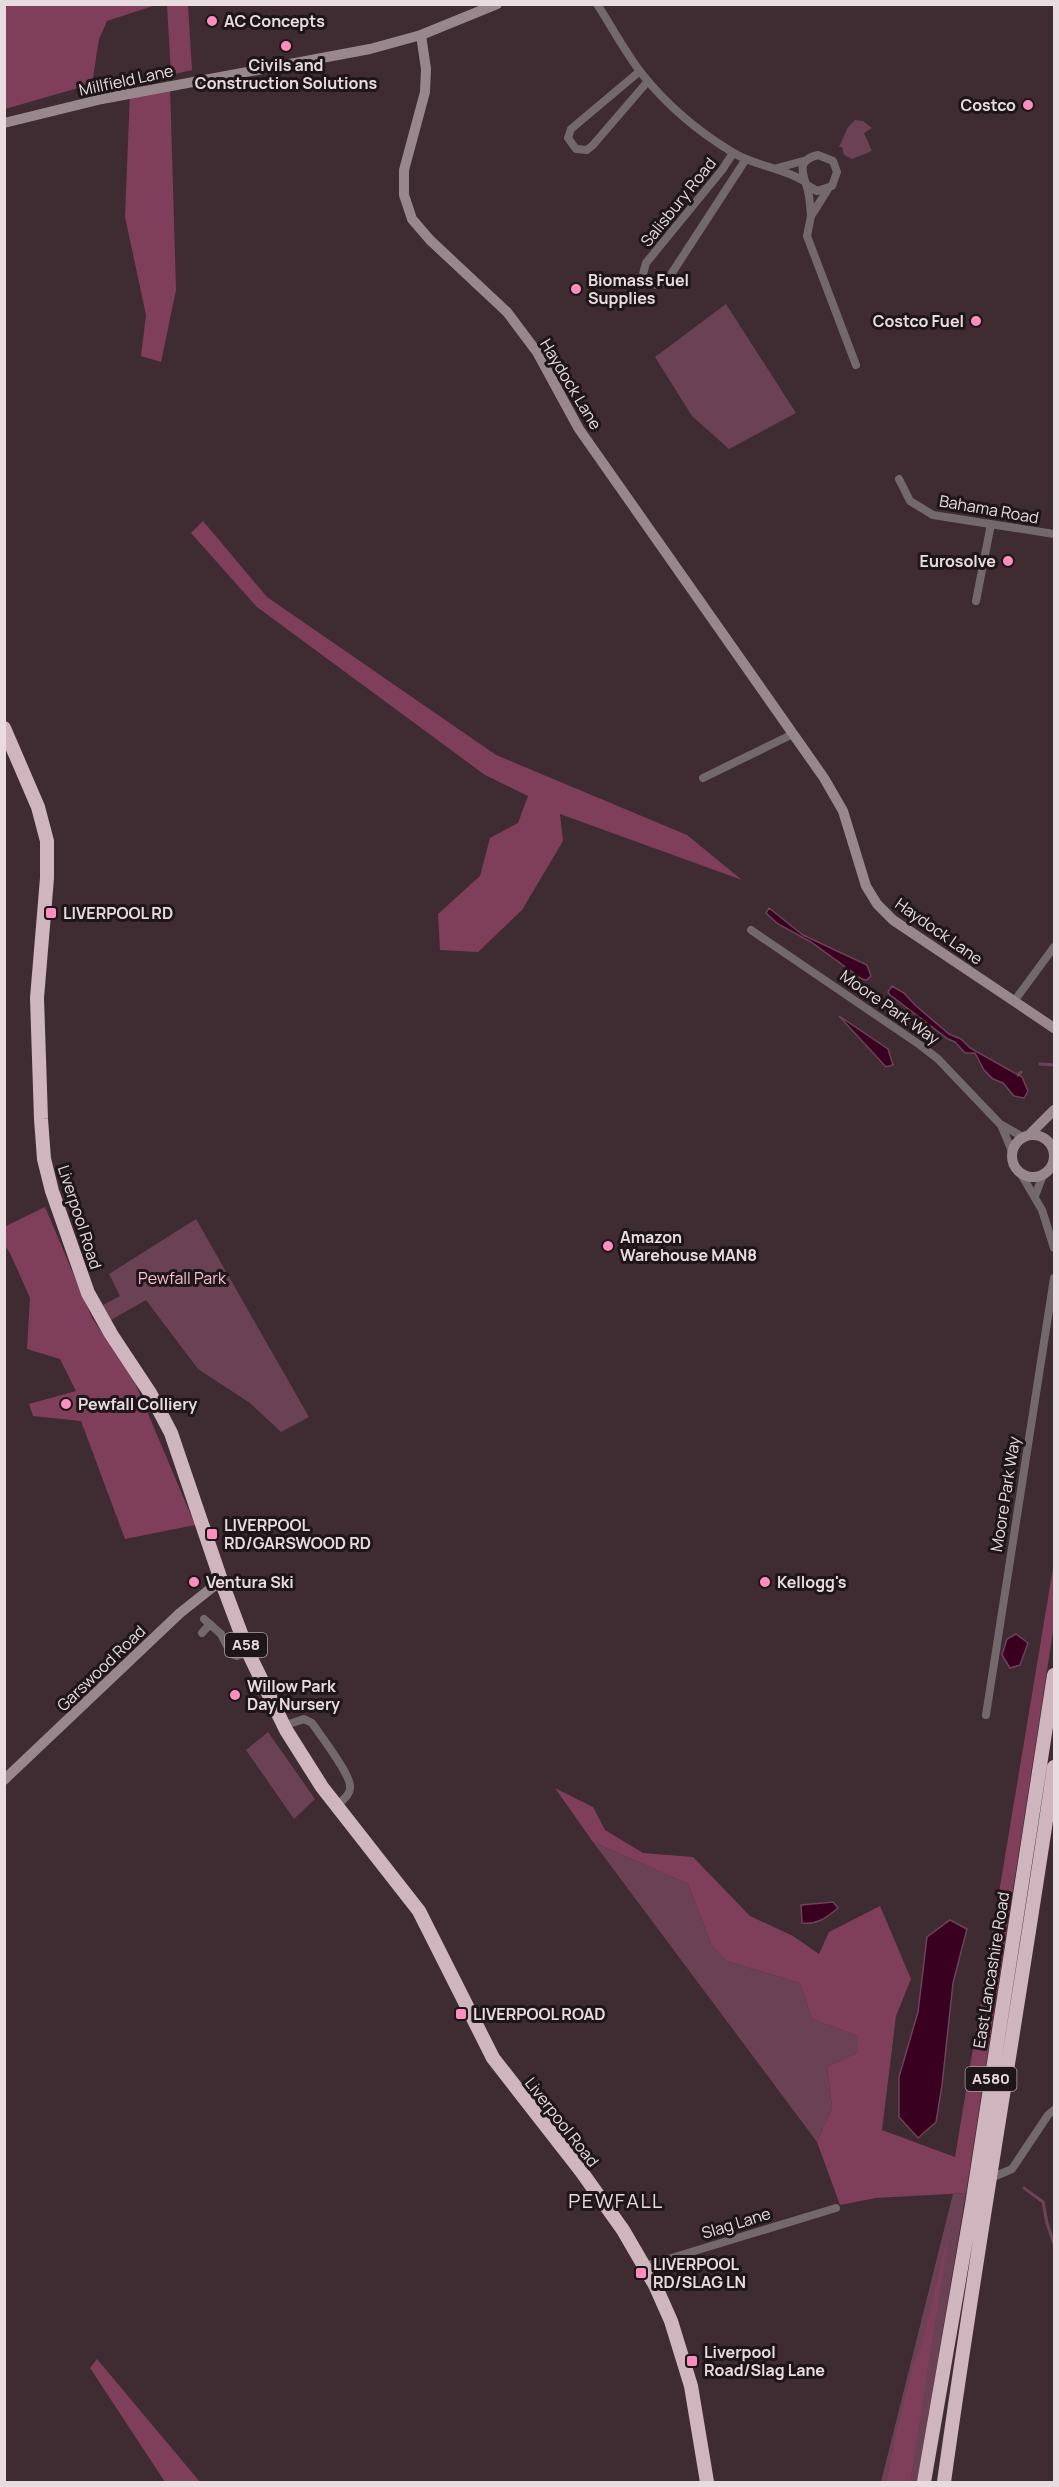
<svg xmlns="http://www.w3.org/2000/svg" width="1059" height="2487" font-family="Manrope,sans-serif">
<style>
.green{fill:#6b4253}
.forest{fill:#7f3f5b}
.water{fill:#39001f;stroke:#6e4259;stroke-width:1.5}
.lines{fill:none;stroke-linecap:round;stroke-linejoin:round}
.stream{stroke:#6e4259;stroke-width:3}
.street{stroke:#73696d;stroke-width:8}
.secondary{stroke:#98888d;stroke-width:10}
.highway{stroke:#ceb5be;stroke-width:14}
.poi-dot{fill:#fe8ebe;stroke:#1f161a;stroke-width:2}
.labels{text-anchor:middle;stroke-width:6;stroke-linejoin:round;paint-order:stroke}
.shield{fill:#1f161a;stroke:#aca1a5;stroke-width:1.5}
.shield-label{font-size:15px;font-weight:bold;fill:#e9dce0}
.poi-label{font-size:16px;font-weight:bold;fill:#e9dce0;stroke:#1f161a;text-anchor:start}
.street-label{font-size:16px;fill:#e9dce0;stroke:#1f161a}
.park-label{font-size:16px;fill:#fbbfd6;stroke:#1f161a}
.quarter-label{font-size:20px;letter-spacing:1.5px;fill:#e9dce0;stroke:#1f161a}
</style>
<rect width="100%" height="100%" fill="#3f2b32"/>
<!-- green -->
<path class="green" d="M855,120L863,121L872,128L864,133L872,151L852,159L844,155L842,147H839L848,127Z
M726,304L796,413L729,449L692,416L655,357Z
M196,1219L309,1417L281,1432L250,1403L198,1369L146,1300L111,1320L103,1305L120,1296L109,1274Z
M268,1732L315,1799L294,1819L246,1750Z
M593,1842L688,1884L711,1944L726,1961L800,1983L812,2019L858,2036V2052L827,2067L832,2108L817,2142Z
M966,2193L917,2482H881L953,2194Z"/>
<!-- forest -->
<path class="forest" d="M5,4H156V5L107,21L99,39L92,84L5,109Z
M167,5H188L192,70L171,75Z
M170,86L176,290L161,362L141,356L146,315L125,217L130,93Z
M203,521L267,597L496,755L687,835L742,880L560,814L563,841L522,910L478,952L440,950L438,914L480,876L490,838L518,823L528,796L485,775L257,607L191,533Z
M45,1207L92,1318L133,1378L195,1525L125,1539L81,1421L33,1416L29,1404L76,1391L60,1359L27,1349L30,1298L10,1253L5,1246L4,1227Z
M1054,1562V1625L966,2193L876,2198L840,2205L817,2142L832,2108L827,2067L858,2052V2036L812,2019L800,1983L726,1961L711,1944L688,1884L593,1842L555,1788L593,1807L605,1830L643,1853L693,1857L750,1916L793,1936L819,1954L829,1932L880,1906L911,1979L896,2016L882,2130L955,2157Z
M949,2233L910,2482H887L896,2434L913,2366L922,2343Z
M97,2359L200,2482H165L90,2368Z"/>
<!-- water -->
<path class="water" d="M769,908L803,935L867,965L871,976L867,980L862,979L811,942L778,924L766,913Z
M892,986L904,993L915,1005L949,1034L961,1039L970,1048L1022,1077L1028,1091L1024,1098L1014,1096L1003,1083L993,1079L984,1070L975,1053H965L955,1042L948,1039L890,995L888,992Z
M839,1016L888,1049L893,1065L886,1067Z
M1016,1634L1028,1643L1020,1665L1010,1668L1002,1655L1007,1639Z
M833,1902L838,1908C826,1918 817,1925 802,1923L801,1905Z
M950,1920L967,1929L953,1983L942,2085L936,2122L918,2138L899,2117V2077L918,2012L927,1937Z"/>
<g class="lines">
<!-- stream -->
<path class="stream" d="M1040,1064L1054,1065
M1018,1075L1021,1072
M1024,2188L1043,2202L1047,2223L1054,2244"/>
<!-- street -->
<path class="street" d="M597,4C612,27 625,52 642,74C666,104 699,132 732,152C754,166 781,167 804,181
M640,71L571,129L568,138L576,149L587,150L593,145L648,81
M733,153L722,170L646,263L643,274L646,279L656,285L668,279L746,159
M777,168L807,160
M807,185L817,191L832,186L837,172L833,161L818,155C794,161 804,175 808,191C810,199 810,207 811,216
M828,189L811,216L807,236L856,365
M899,479L910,501L933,515L1054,534
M976,601L991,524
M703,778L793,734
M751,930L920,1045L938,1059L1000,1124L1023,1137
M1015,1000L1054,947
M1001,1125L1012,1151
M1021,1174L1042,1210L1054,1248
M1035,1196L1043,1175
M204,1619L221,1634L231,1654L237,1656L248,1652
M202,1633L210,1624
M986,1715L1054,1278
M283,1726L304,1719L312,1723C321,1736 350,1774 350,1786C351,1795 342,1800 337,1806
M991,2178L1012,2169L1048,2115L1054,2110
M645,2266L836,2208"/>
<!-- secondary -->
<path class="secondary" d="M421,35L426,69L425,92L404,170V195L412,219L430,240L507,312L537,352L579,429L824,778L843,811L866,886L877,904L893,920L1054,1028
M4,123L102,99L370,49L421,35L497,4
M1012 1156a21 21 0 1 1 42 0a21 21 0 1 1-42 0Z
M1029,1135L1054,1110
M4,1780L180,1613L214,1586L222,1583"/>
<!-- highway -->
<path class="highway" d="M4,728L38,807L47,841V878L37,998L41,1119L44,1159L52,1191L88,1293L111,1334L150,1393L171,1433L222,1583L248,1652L286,1730L322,1787L419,1911L493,2058L581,2171L623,2230L655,2285L671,2321L691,2386L707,2482
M924,2482L972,2205L1054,1675
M944,2482C977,2244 1019,2006 1054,1767"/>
</g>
<!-- markers -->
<g class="poi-dot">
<circle cx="212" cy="21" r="6"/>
<circle cx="286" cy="46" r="6"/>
<circle cx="1028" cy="105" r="6"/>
<circle cx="576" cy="289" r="6"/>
<circle cx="976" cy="321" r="6"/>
<circle cx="1008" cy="561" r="6"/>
<rect x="45" y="907" width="12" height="12" rx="3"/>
<circle cx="608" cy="1246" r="6"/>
<circle cx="66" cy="1404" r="6"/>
<rect x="206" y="1528" width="12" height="12" rx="3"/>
<circle cx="194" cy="1582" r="6"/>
<circle cx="765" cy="1582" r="6"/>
<circle cx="235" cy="1695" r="6"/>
<rect x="455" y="2008" width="12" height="12" rx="3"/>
<rect x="635" y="2267" width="12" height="12" rx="3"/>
<rect x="686" y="2355" width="12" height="12" rx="3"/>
</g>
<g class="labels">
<!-- shield labels -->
<g class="shield">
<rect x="225" y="1633" width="42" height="24" rx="4.5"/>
<rect x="965.5" y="2067" width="51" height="24" rx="4.5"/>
</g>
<g class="shield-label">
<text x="246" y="1650">A58</text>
<text x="991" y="2084">A580</text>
</g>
<!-- poi labels -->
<g class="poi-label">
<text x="224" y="27">AC Concepts</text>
<text x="286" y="71" text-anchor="middle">Civils and<tspan x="286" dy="18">Construction Solutions</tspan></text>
<text x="1016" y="111" text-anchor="end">Costco</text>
<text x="588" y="286">Biomass Fuel<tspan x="588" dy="18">Supplies</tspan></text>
<text x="964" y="327" text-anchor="end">Costco Fuel</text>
<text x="996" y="567" text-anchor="end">Eurosolve</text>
<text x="63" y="919">LIVERPOOL RD</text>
<text x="620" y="1243">Amazon<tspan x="620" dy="18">Warehouse MAN8</tspan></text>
<text x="78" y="1410">Pewfall Colliery</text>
<text x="224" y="1531">LIVERPOOL<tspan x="224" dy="18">RD/GARSWOOD RD</tspan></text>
<text x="206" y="1588">Ventura Ski</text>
<text x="777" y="1588">Kellogg's</text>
<text x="247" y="1692">Willow Park<tspan x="247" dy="18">Day Nursery</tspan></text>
<text x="473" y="2020">LIVERPOOL ROAD</text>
<text x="653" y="2270">LIVERPOOL<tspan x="653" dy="18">RD/SLAG LN</tspan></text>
<text x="704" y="2358">Liverpool<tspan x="704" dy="18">Road/Slag Lane</tspan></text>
</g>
<!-- street labels -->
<g class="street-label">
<text transform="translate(126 80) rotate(-12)" y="6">Millfield Lane</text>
<text transform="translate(678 202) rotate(-51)" y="6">Salisbury Road</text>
<text transform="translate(571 384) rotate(59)" y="6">Haydock Lane</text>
<text transform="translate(989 509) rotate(10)" y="6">Bahama Road</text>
<text transform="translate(939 931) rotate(35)" y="6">Haydock Lane</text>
<text transform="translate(890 1007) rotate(35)" y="6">Moore Park Way</text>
<text transform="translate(80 1217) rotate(72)" y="6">Liverpool Road</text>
<text transform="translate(1005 1494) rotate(-81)" y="6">Moore Park Way</text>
<text transform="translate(101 1668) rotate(-44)" y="6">Garswood Road</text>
<text transform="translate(991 1970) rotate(-81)" y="6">East Lancashire Road</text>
<text transform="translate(562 2122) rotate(52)" y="6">Liverpool Road</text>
<text transform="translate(736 2223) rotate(-17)" y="6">Slag Lane</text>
</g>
<!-- park labels -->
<g class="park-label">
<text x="182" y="1284">Pewfall Park</text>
</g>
<!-- quarter labels -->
<g class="quarter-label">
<text x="616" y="2208">PEWFALL</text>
</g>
</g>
<!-- border -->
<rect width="1059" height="2487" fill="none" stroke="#e9dce0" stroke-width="12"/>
</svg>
